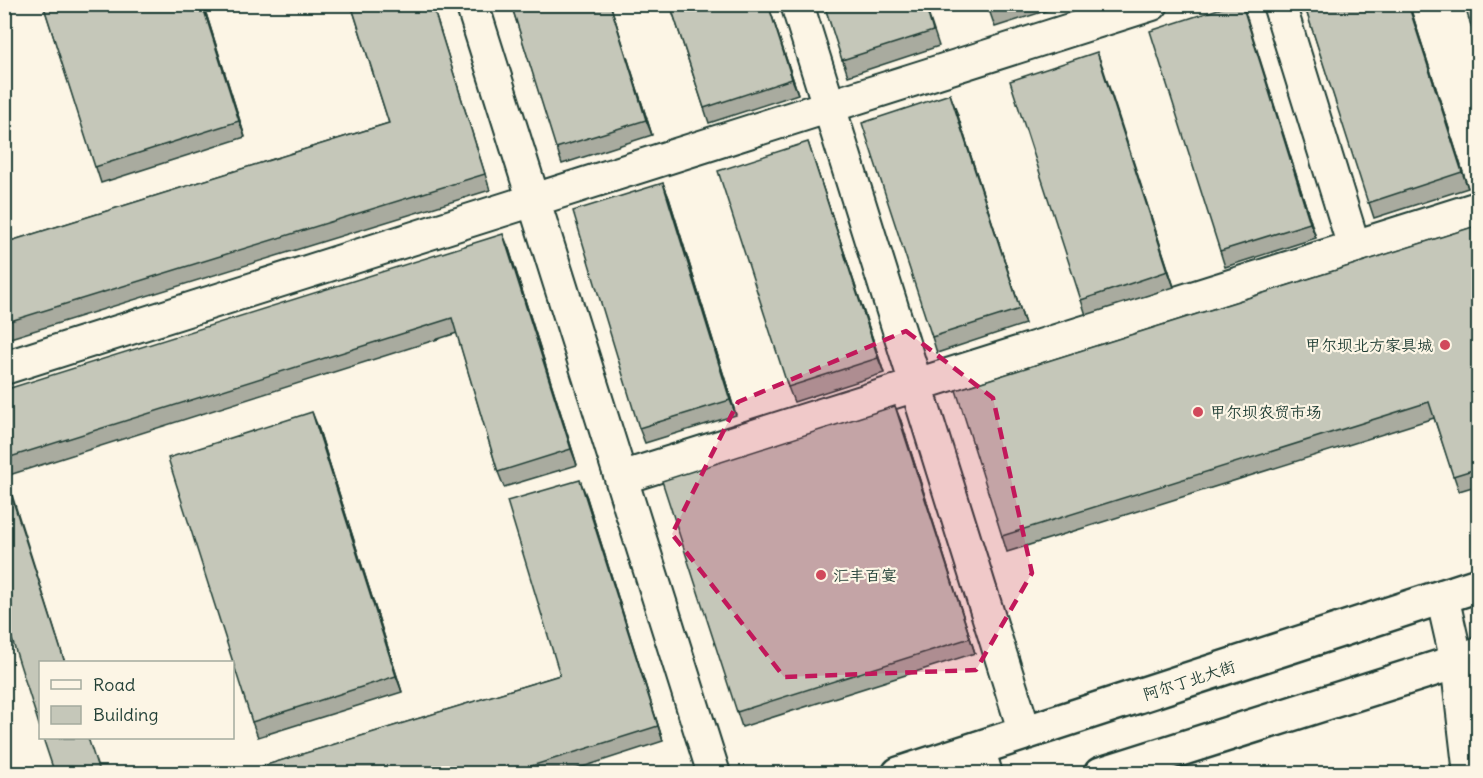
<svg xmlns="http://www.w3.org/2000/svg" width="1483" height="778" font-family="Delius,'LXGW WenKai TC',sans-serif">
<style>
.lines{fill:none;stroke-linecap:round;stroke-linejoin:round}
.minor-casing{stroke:#1f3d34;stroke-width:36}
.major-casing{stroke:#1f3d34;stroke-width:38}
.minor{stroke:#fcf5e5;stroke-width:32}
.major{stroke:#fcf5e5;stroke-width:33}
.wall{fill:#a9ab9f;stroke:#1f3d34;stroke-width:1.5}
.shaded-wall{fill:#8a8b82;stroke:#1f3d34;stroke-width:1.5}
.building{fill:#c5c7b9;stroke:#1f3d34;stroke-width:1.5}
.marked{fill:#c2185b;fill-opacity:0.2;stroke:#c2185b;stroke-width:4.5;stroke-dasharray:12 8;stroke-linejoin:round}
.poi-dot{fill:#d1495b;stroke:#fcf5e5;stroke-width:2}
.labels{text-anchor:middle;stroke-width:4.5;stroke-linejoin:round;paint-order:stroke}
.poi-label{font-size:16px;fill:#1f3d34;stroke:#fcf5e5;text-anchor:start}
.street-label{font-size:16px;fill:#1f3d34;stroke:#fcf5e5}
</style>
<rect width="100%" height="100%" fill="#fcf5e5"/>
<filter id="ink" filterUnits="userSpaceOnUse"><feTurbulence type="fractalNoise" baseFrequency=".0167" numOctaves="2"/><feDisplacementMap in="SourceGraphic" scale="12" xChannelSelector="R" yChannelSelector="G"/><feConvolveMatrix kernelMatrix="1 2 1 2 8 2 1 2 1" color-interpolation-filters="sRGB"/></filter>
<g filter="url(#ink)">
<g class="lines">
<defs>
<path id="minor" d="M472,4L714,774
M797,4L1025,733
M1279,4L1354,247
M4,368L1152,4
M621,478L1478,208
M1442,596L1457,662L1470,774
M978,748L986,774"/>
<path id="major" d="M899,774L1478,585
M1101,774L1478,655"/>
</defs>
<!-- minor casing -->
<use href="#minor" class="minor-casing"/>
<!-- major casing -->
<use href="#major" class="major-casing"/>
<!-- minor -->
<use href="#minor" class="minor"/>
<!-- major -->
<use href="#major" class="major"/>
</g>
<!-- wall -->
<path class="wall" d="M43,4H203L245,137L101,183Z
M351,4H432L490,190L4,340V243L389,123Z
M511,4H610L652,135L562,164Z
M670,4H768L798,94L709,123Z
M824,4H925L939,46L848,76Z
M987,4H1067L995,27Z
M1242,4L1316,238L1225,267L1220,251Z
M1304,4H1409L1468,188L1374,218Z
M1097,52L1174,287L1086,315L1081,300Z
M956,110L1025,324L937,353L932,337Z
M813,158L884,373L794,402L788,387Z
M663,183L669,198L736,415L645,443L639,428Z
M1479,225V485L1459,491L1434,418L1007,552L1002,536Z
M509,249L577,465L504,487L498,472L457,333L6,476L65,663H40L4,614V390Z
M901,421L975,653L742,727L737,712Z
M318,427L402,692L258,737L252,722Z
M586,495L663,741L561,774H237L560,675Z"/>
<!-- shaded-wall -->
<path class="shaded-wall" d="M202,4H203L245,137L239,121Z
M610,4L652,135L646,120Z
M768,4L798,94L792,79Z
M1242,4L1247,18L1316,238L1310,223Z
M1408,4H1409L1468,188L1462,172Z
M1097,52L1103,68L1174,287L1168,271Z
M950,94L956,110L1025,324L1020,309Z
M808,142L813,158L884,373L878,358Z
M663,183L669,198L736,415L730,400Z
M503,234L509,249L577,465L571,449Z
M895,406L901,421L975,653L970,638Z
M312,412L318,427L402,692L396,676Z
M580,480L586,495L663,741L658,726Z"/>
<!-- building -->
<path class="building" d="M43,4H202L239,121L95,167Z
M351,4H432L485,174L4,323V243L389,123Z
M511,4H610L646,120L556,148Z
M670,4H768L792,79L704,108Z
M824,4H925L933,31L842,60Z
M987,4H1013L989,12Z
M1234,4H1242L1310,223L1220,251L1150,31Z
M1304,4H1408L1462,172L1368,203Z
M1464,4H1479V50Z
M1097,52L1168,271L1081,300L1010,81Z
M950,94L1020,309L932,337L862,123Z
M808,142L878,358L788,387L718,171Z
M663,183L730,400L639,428L573,211Z
M1479,225V468L1453,476L1429,402L1002,536L956,390Z
M503,234L571,449L498,472L452,318L4,459V390Z
M895,406L970,638L737,712L662,481Z
M312,412L396,676L252,722L168,458Z
M4,473L65,663H40V728L4,614Z
M580,480L658,726L506,774H237L560,675L507,501Z
M43,738H88L100,774H55Z"/>
</g>
<!-- marked area -->
<path class="marked" d="M906,331L993,398L1032,573L976,670L784,677L672,534L738,402Z"/>
<!-- markers -->
<g class="poi-dot">
<circle cx="1445" cy="345" r="6"/>
<circle cx="1198" cy="412" r="6"/>
<circle cx="821" cy="575" r="6"/>
</g>
<g class="labels">
<!-- poi labels -->
<g class="poi-label">
<text x="1433" y="351" text-anchor="end">甲尔坝北方家具城</text>
<text x="1210" y="418">甲尔坝农贸市场</text>
<text x="833" y="581">汇丰百宴</text>
</g>
<!-- street labels -->
<g class="street-label">
<text transform="translate(1189 680) rotate(-18)" y="6">阿尔丁北大街</text>
</g>
</g>
<!-- margin -->
<rect width="1483" height="778" fill="none" stroke="#fcf5e5" stroke-width="24"/>
<rect x="12" y="12" width="1459" height="754" fill="none" stroke="#1f3d34" stroke-width="2" filter="url(#ink)"/>
<!-- legend -->
<rect x="39" y="661" width="195" height="78" fill="#fcf5e5" stroke="#a4ab9e" stroke-width="1.5"/>
<rect x="51" y="680" width="30" height="9" fill="#fcf5e5" stroke="#a4ab9e" stroke-width="1.5"/>
<text x="93" y="691" font-size="18" fill="#1f3d34">Road</text>
<rect x="51" y="706" width="30" height="18" fill="#c5c7b9" stroke="#a4ab9e" stroke-width="1.5"/>
<text x="93" y="721" font-size="18" fill="#1f3d34">Building</text>
</svg>
